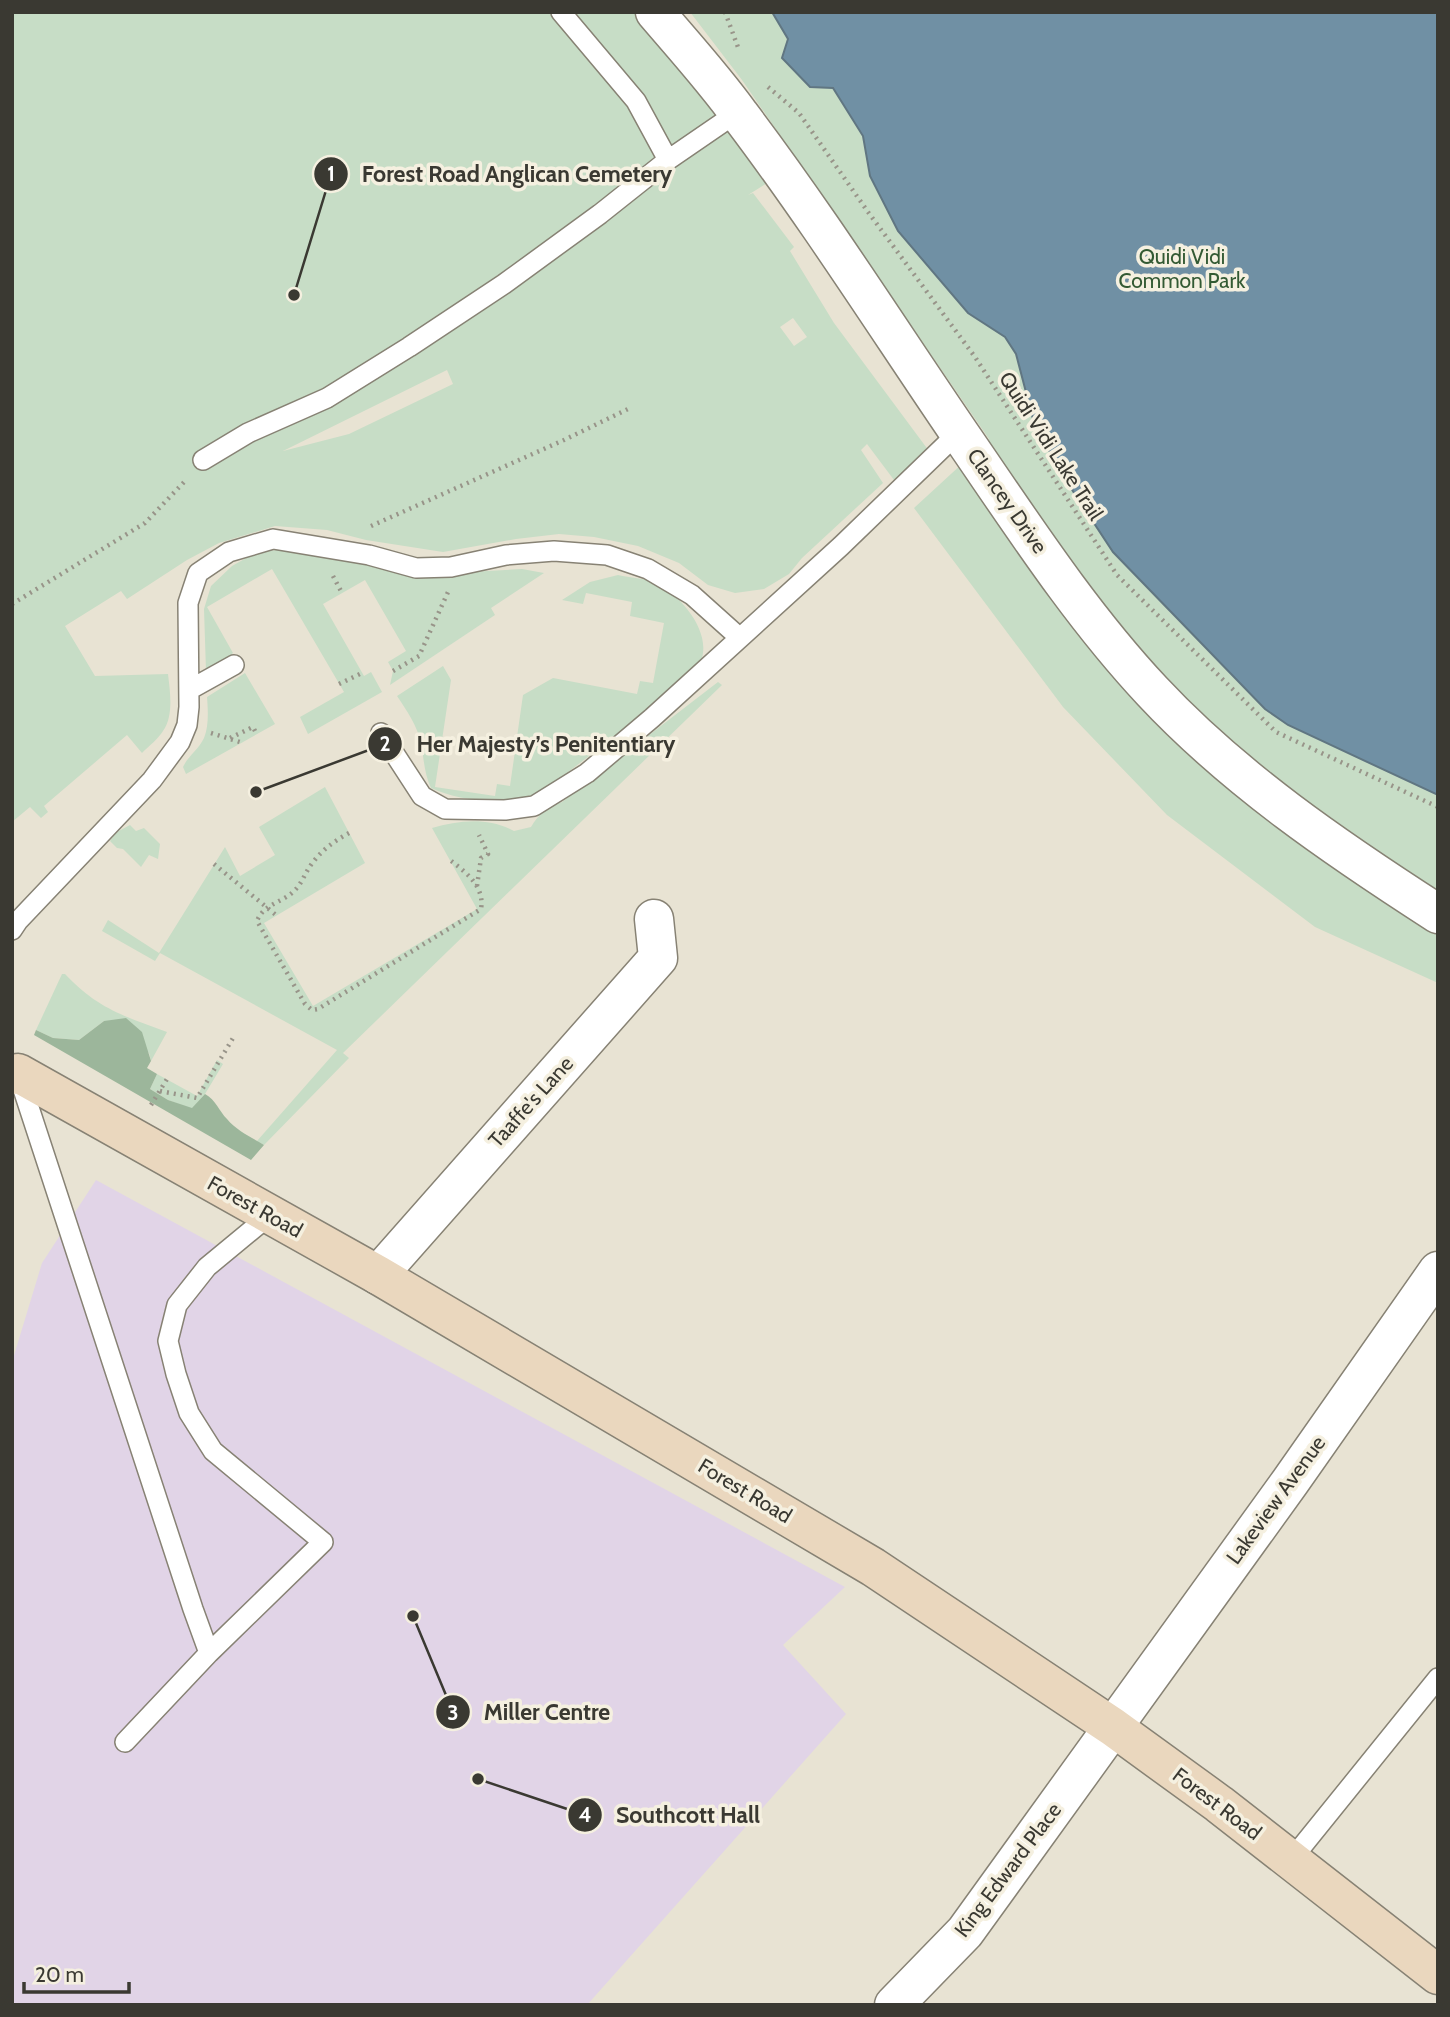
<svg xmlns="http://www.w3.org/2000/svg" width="1450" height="2017" font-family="Cabin,sans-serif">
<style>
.medical{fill:#e1d4e7}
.green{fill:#c7ddc6;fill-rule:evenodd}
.forest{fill:#9cb69b}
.water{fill:#7090a4;stroke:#607682;stroke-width:2}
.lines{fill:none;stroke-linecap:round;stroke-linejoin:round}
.lane-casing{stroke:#878274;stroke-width:22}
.street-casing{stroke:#878274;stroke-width:41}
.secondary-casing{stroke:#878274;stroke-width:41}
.path{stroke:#989489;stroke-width:4.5;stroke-dasharray:2 5;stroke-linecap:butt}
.lane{stroke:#fff;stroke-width:19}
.street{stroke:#fff;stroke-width:38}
.secondary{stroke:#ead7be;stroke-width:38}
.labels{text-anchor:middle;stroke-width:7;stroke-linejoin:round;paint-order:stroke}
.park-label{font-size:21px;fill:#335a33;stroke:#f5f0e0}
.street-label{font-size:21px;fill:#3a3932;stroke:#f5f0e0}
.leader{fill:none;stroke:#3a3932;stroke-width:2.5}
.callout-dot{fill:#3a3932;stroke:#f5f0e0;stroke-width:2.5}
.mark-label{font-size:21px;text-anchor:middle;font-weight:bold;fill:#fff}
.callout-label{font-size:23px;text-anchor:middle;font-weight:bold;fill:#3a3932;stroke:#f5f0e0;stroke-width:7;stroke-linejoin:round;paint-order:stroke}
</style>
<rect width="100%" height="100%" fill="#e8e3d3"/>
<!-- medical -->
<path class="medical" d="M96,1180L845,1587L783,1645L846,1714L587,2005H12V1362L42,1263Z"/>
<!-- green -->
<path class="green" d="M12,12H655L783,173L748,195L753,193L794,247L790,251L834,323L929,451L894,480L867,444L861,450L883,483L802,558L789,574L764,589L735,593L708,585L679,563L638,546L594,537L559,534L516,539L443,552L366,540L327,530L275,526L219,543L187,560L127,599L121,591L65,626L95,676L168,674C170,691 174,716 163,731C158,739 149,746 142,753L127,735L44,806L48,812L41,818L30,807L12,822ZM793,318L807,337L794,346L780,327ZM447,370L453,384L349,434L283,451Z
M690,12H1438V983L1315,927L1167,815L1063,707L914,508L989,439L742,80Z
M277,550H300L469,572L522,569L544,573L491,608L495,615L390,685L393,671L388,662L406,651L365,580L323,604L364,676L371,672L382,692L308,734L300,717L344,692L272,569L207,607L233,653L229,656L232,661L206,671L204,609L211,586L232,566L257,552Z
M618,575C630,578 645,578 656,583C681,595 714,634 700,663C696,671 687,678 682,685L542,792C507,805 465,803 431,788C424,773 424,759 421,743C417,725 407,711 397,696L443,666L451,680L435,787L495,796L497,784L510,786L523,695L553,678L637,694L640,681L653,683L664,623L630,616L632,602L586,593L583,604L562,600L590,582Z
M245,673L275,724L186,774L183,767C188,756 199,749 204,738C209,726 208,710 207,697Z
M718,682L722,685L343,1053L349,1058L264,1145L257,1141L337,1050L160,953L155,961L102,931L108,920L159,953L225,847L240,876L275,855L259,827L325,787L365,863L264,923L313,1006L477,909L432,828C459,820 488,817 514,831L531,827C539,814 547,806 562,802Z
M130,825L136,831L144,828L160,844L158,859L149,855L141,867L123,849L117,848L110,841L115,833Z
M62,974H65C98,1009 124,1016 167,1032L151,1061L149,1053L104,1021L79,1040L53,1038L36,1030Z
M217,1060L223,1064L205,1094L192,1109L168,1100L150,1089L157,1074L197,1096Z"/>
<!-- forest -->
<path class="forest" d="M126,1018L142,1032L151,1061L147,1068L157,1074L150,1089L168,1100L192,1108L205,1094C216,1100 219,1111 227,1119C237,1131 251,1137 264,1145L251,1160L34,1035L36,1030L53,1038L79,1040L104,1021Z"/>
<!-- water -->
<path class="water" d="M772,12H1438V795L1288,725L1265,709L1113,552L1059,470L1033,419L1016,354L1005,337L968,313L898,231L870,176L863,136L833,88L810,87L782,58L788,39Z"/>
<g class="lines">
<defs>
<path id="lane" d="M561,12L636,101L668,160
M203,460L248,433L327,398L409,347L504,284L600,214L668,160L738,112
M189,690L234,665
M381,733L422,796L445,809L505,810L534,806L587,773L652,718L841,546L959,432
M12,930L18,921L152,780L180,742L187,725L189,707L188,603L198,573L229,552L273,539L369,555L416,568L451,567L506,555L554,551L607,555L648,569L692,595L740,638
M19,1077L193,1609L209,1653
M125,1742L209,1653L323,1542L213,1451L189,1413L176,1374L168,1341L177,1305L207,1267L270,1215
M1291,1860L1438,1678"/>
<path id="street" d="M655,12C684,46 714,79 740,115C818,218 887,327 960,434C1020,521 1079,613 1152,691C1234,779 1337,849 1438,914
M378,1275L658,958L654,919
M894,2005L965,1932L1290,1482L1438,1271"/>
<path id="secondary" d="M12,1075L18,1073L378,1275L873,1567L1113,1727L1219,1804L1438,1975"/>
</defs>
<!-- lane casing -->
<use href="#lane" class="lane-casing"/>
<!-- street casing -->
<use href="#street" class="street-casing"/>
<!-- secondary casing -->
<use href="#secondary" class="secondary-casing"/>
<!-- path -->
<path class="path" d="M725,12L739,50
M768,87L799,113L868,212L975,357L1117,575L1276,732L1438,807
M371,526L564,440L628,409
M333,576L342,593
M12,604L145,523L187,479
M393,671L419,656L448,592
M339,684L362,673
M211,733L243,743
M230,738L253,727L257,735
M349,833C336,840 323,849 314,861C306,870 303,882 295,890C283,903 264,903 257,921L305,1004L312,1010L318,1009L481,909C485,887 466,872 450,860
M214,864L276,915
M477,886L481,858L488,854L479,835
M160,1091L197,1098L233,1038
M151,1105L167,1079"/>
<!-- lane -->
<use href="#lane" class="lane"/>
<!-- street -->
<use href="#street" class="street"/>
<!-- secondary -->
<use href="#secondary" class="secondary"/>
</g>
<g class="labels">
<!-- park labels -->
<g class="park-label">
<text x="1182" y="264">Quidi Vidi<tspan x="1182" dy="24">Common Park</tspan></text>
</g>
<!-- street labels -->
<g class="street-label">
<text transform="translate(1051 446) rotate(57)" y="7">Quidi Vidi Lake Trail</text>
<text transform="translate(1007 501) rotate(55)" y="7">Clancey Drive</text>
<text transform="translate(531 1102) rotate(-48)" y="7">Taaffe's Lane</text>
<text transform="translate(255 1207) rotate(29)" y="7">Forest Road</text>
<text transform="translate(745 1491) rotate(31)" y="7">Forest Road</text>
<text transform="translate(1276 1500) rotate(-54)" y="7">Lakeview Avenue</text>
<text transform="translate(1217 1804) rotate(37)" y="7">Forest Road</text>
<text transform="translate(1008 1870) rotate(-53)" y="7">King Edward Place</text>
</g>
</g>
<!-- callouts -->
<path class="leader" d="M294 295L331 174M256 792L385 744M413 1616L453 1712M478 1779L585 1815"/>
<g class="callout-dot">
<circle cx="294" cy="295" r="7"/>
<circle cx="256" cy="792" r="7"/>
<circle cx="413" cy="1616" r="7"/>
<circle cx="478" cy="1779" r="7"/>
<circle cx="331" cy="174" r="18"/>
<circle cx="385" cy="744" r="18"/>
<circle cx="453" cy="1712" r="18"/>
<circle cx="585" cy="1815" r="18"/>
</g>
<g class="mark-label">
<text x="331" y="181">1</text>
<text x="385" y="751">2</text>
<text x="453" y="1720">3</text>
<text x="585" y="1822">4</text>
</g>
<g class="callout-label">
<text x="517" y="182">Forest Road Anglican Cemetery</text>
<text x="546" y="752">Her Majesty’s Penitentiary</text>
<text x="547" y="1720">Miller Centre</text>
<text x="688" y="1823">Southcott Hall</text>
</g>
<!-- border -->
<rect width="1450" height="2017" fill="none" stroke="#3a3932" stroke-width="28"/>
<!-- scale -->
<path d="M24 1982v10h105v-10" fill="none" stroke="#3a3932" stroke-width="3.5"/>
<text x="35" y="1982" font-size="21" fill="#3a3932" stroke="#f5f0e0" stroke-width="5" paint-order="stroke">20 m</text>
</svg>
